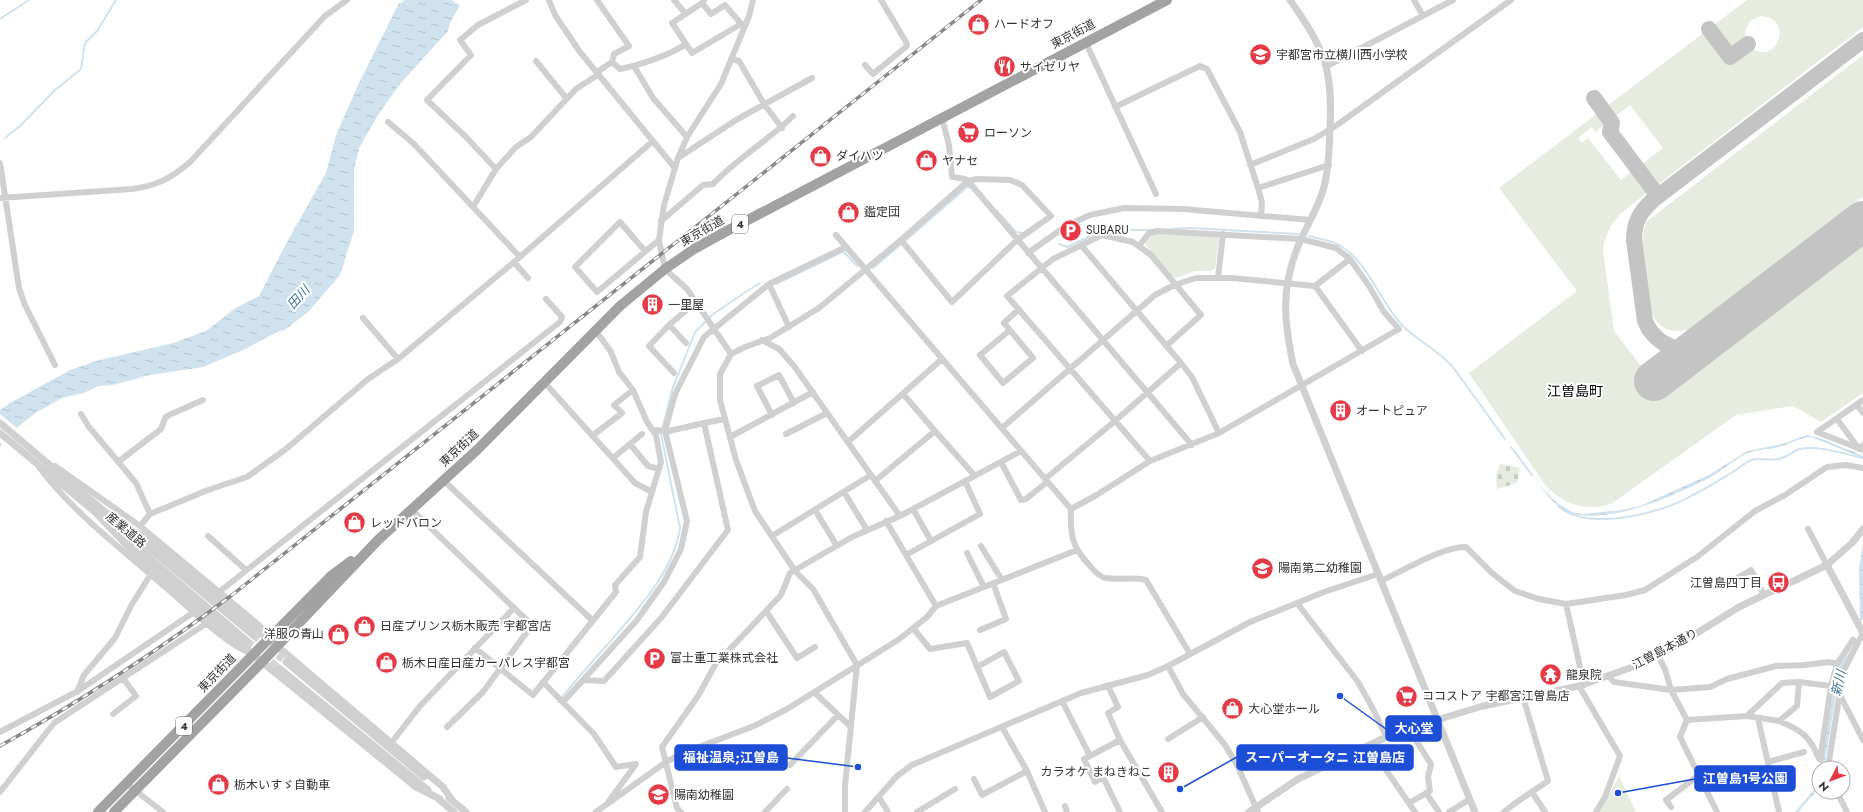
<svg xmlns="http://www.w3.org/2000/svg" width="1863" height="812" font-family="Jost,'Noto Sans JP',sans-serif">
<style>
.green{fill:#e6ecdf;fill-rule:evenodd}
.cemetery{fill:url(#cemetery-stones)}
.water{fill:url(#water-ripples)}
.pier{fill:#fff}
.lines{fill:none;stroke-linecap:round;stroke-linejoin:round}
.stream{stroke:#cfe2ee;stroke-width:2}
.taxiway{stroke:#c4c4c4;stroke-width:16}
.runway{stroke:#c4c4c4;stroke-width:40}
.tertiary-tunnel{stroke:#d6d6d6;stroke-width:7;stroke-dasharray:7 3.5;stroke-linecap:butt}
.minor{stroke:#d0d0d0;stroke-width:6}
.tertiary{stroke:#d0d0d0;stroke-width:7}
.trunk{stroke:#a2a2a2;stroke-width:10}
.rail-casing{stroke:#888;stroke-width:3.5}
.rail{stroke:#fff;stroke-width:2;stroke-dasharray:6;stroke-linecap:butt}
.labels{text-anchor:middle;stroke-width:4;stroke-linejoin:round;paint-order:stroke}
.shield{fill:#fff;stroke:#707070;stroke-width:1}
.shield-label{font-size:11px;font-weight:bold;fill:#333}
.poi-label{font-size:12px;fill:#333;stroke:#fff;text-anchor:start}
.street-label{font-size:12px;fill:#333;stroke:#fff}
.water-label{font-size:13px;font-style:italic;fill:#3f7597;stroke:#fff}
.quarter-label{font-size:14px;fill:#000;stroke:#fff}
.leader{fill:none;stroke:#1d4ed8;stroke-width:1.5}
.callout-dot{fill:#1d4ed8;stroke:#fff;stroke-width:1.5}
.callout{fill:#1d4ed8;stroke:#1d4ed8;stroke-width:1.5}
.callout-label{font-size:13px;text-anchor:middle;font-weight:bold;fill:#fff}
</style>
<defs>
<pattern id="cemetery-stones" width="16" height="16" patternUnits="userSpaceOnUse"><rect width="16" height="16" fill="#e6ecdf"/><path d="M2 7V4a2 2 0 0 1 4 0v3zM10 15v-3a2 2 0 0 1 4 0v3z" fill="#c6cbc0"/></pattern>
<pattern id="water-ripples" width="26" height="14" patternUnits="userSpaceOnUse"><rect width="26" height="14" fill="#cfe2ee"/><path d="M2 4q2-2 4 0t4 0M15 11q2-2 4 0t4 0" fill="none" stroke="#b2c2cd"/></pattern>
</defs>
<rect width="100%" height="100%" fill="#fff"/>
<!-- green -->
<path class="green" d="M1747,0H1863V27L1621,213L1610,227L1604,242L1603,251L1614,331L1665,397L1863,246V393L1821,422L1793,406L1736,415L1611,504C1586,512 1563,504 1546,486L1469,373L1577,291L1499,188ZM1761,16C1793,18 1779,62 1755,50C1747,46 1745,39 1745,32L1750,21ZM1630,105L1663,148L1621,180L1588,138L1582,143L1578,138L1592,127L1595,132Z
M1863,55V197L1688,330C1670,334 1655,327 1650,308L1642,241L1646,222Z
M1151,234L1217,235L1219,239L1215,269L1211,271H1195L1176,278L1168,273L1146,245L1145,241Z
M1619,776L1636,812H1601L1600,811Z"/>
<!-- cemetery -->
<path class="cemetery" d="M1500,464L1520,468L1517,483L1497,489L1496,475Z"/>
<!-- water -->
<path class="water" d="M404,0H451L460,5L450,23L448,31L400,84L378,115L359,148L354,170V231L340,275L309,311L285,330L277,332L243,350L203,367L150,375L113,385L98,386L84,393L62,398L37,412L20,425L3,440L0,448V410L10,403L70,370L96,361L173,343L206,331L234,309L259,296L287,242L326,173L336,135L360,81L399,3H402Z
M1481,404L1541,486L1551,497L1560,505L1572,512L1583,514L1621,510L1640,506L1709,475L1747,451L1782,444L1807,435L1820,438L1863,456V458L1811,437C1799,438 1790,444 1779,447C1768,450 1754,449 1744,455C1732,461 1722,471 1711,477C1676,495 1614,523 1575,514C1564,511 1555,504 1548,496Z
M1863,543V620H1860L1859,568Z
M1855,644L1857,645L1840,670L1824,768H1821L1837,669Z
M1819,777C1819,796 1807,798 1799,812H1795L1813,791Z"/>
<!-- pier -->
<path class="pier" d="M0,414L18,429L3,445L0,442Z"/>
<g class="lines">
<!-- stream -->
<path class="stream" d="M0,19L29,0
M5,138L20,126L55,90L81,69L85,43L97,31L116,0
M996,210L1016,232L1022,233
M1172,229L1191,228L1298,234
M1309,236C1320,239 1331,240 1341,246C1369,264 1380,302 1403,326C1418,341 1439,351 1453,367L1505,439
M904,242L967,187H971
M1059,244L1067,247L1103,230H1150
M873,268L900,245
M776,284L842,252L845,253L857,266
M1511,447L1532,475
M1558,506C1588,532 1660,514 1691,496C1707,488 1721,479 1736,470C1740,467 1746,462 1751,460C1760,457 1769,461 1778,459C1787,458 1792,451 1800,449C1818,445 1845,454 1863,458
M558,702C574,682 591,663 608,644C637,610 673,573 680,528L661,434L672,390L695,332L712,315L738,297L760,283"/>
<!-- taxiway -->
<path class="taxiway" d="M1709,29L1730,57L1748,44
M1594,98L1612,123L1610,132L1658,196
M1690,353C1670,348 1653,341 1645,321L1634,240C1634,222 1640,212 1653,200L1863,40"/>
<!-- runway -->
<path class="runway" d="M1654,381L1863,221"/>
<!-- tertiary-tunnel -->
<path class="tertiary-tunnel" d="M253,635L286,662
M247,641L279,668"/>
<!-- minor -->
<path class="minor" d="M549,0L555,15L580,52L675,168
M674,0L686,14
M704,0L702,3L711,14L725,5L743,26
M753,0L749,16L721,84L687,137L678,158L664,205L659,240L665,269L687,289L731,354L720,374V400L736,460L755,511L795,571L813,589L857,665L845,786V812
M1414,0L1423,16
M702,3L672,23L692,53L741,24
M1085,41L1156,194
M731,59L739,61L764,104L782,128
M536,61L567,99
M612,62L620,69C640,65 670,55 686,44
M865,65L873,74L907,46L906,42L881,0
M634,66L653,98L687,137
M1327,66L1453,0
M597,72L612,62L614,54L629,46L597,0
M1115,107L1200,66L1207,69L1240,132L1258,188L1329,165
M388,122L413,143L520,257
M678,158L736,120L812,78
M0,163L19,288L25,305L55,365
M1250,165L1314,139L1337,125L1511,0
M496,169L516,147L531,137L576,89L599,74
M1258,188L1262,202L1261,216
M0,198L132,189C156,186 172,178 190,162L325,16L347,0
M473,207L496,169L466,137L427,100L471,55L460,40L478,25L526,0
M661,221L703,185L713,184C737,158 768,141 793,116
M836,235L1071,509C1070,537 1072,547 1091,567C1095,572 1100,577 1106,578C1120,580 1133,577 1146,580L1190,654
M901,240L952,302L1017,240L1051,216L1022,185L1010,180L977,179L968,181L1192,445
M645,251L620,222L575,267L597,292L659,240
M1028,253L1066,226L1090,215L1124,208L1183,209L1311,220
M514,262L528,278
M1218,278L1223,234
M769,284L846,247
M1315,286L1350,259
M363,318L398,359
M669,325L686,343
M1010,330L980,355L1003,383L1033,358L1004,323L1019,309
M762,340L779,349L794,366L900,516
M731,354L745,347L770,338L819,308L901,240L968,181L965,179L952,177L949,145L942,118
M1181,363L1192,377L1219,433
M674,373L649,346L669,325L696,302
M544,382L635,483L652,492
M1863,400L1817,432L1863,450
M1857,405L1863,413
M81,414L89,427L136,483L150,514
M772,415L757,386L779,375L794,403
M1837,419L1859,449L1863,445
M704,423L725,419
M1002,428L1155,295L1174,285L1196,278H1232L1315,286L1362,351
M935,431L975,476
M786,434L827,413
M592,436L622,413L614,405L633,390
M730,437L813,392
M848,442L942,359
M630,444L648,466L659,469
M613,458L642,434
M1150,461L1007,296L1053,259L1102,235L1133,242L1151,255L1201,315L1166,346
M118,462L161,429L165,418L169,415L203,400
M1001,462L1021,500L1026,499L1047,482
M55,466L140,526L260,626L267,636
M39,467C75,515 126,552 171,592C192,610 226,644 250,653
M1045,479L1115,421L1181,363L1081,245
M443,480L592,620
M875,481L935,431L903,394
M844,492L867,530
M913,509L931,541
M1071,509L1095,496L1150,461L1219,433L1399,329L1384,312L1369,286L1350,259L1336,248L1301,239L1157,231L1149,233L1139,246
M815,510L837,546
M886,521L906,555L980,514L965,481
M140,526L150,514L208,490L247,477L286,449L368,379L398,359L514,262L653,141
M1808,529L1827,565
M208,536L246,570
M772,536L871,475
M981,546L1002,580
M967,553L984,587
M906,555L936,606
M1737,578L1751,570L1764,595
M1381,581C1403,571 1443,546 1466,547L1492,573L1515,591L1539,599L1566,604L1626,595L1645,590L1697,557L1755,511L1785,495L1827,467L1846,465L1863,468
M219,592L560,322L562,317L546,299
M1297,603L1358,682L1372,707L1386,736
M1566,604L1584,685
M766,611L797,658L815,647
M913,628L930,649L967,643L990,697L1019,681L1004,652L977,667
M980,630L1006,619L993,583
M475,648L533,695L616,592L615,585L640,557L646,512L661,462L656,435L647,422L633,390L619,372L611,352L596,331
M1658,656L1665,669L1671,690L1687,720L1680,737L1717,812
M1168,666L1183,694L1225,745L1237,765L1258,812
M1609,677L1614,682L1671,690L1710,687L1727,679L1776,666L1805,665L1829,662L1837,664
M583,680L637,620L664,582L681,549L687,521L665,431L675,394L704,337L769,284L789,327
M543,682L594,734L616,767L636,764L609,801
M1108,686L1118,707L1108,713L1120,740
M1579,686L1620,756L1605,797L1596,812
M77,692L84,675L115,638L132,604L151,574
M814,692L851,727
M1840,695L1863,740
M1062,701L1090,756L1120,740L1162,812
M563,702L583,680L604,681L661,618L728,530L704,423L669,431L653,430
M113,714L136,696L123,678
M1747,716L1782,683L1799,682L1831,686
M1758,718L1779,812
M1687,720L1747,716L1779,721L1797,706L1799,682
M1779,721C1801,730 1810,736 1819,759
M447,727L483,692L532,625L514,608
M1002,727L1027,771L1045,812
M1408,728L1431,764L1428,777L1430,791L1409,803
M0,732L78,691L194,612
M1168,739L1203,717
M392,742L420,706L514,608L411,509
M1369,745L1415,812
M1090,756L1084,759L1095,782L1103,777L1120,812
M1820,760L1831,686L1837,664L1853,640
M1768,762L1804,752
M790,765L838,715
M1828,768L1843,672L1863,633
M974,779L982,795L1027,771
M127,784L163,812
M0,792L54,723L207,623
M1532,792L1545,812
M1837,792L1847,812
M1426,793L1439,812
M879,797L888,812
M1065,806L1067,812
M1671,807L1666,800L1699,775
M596,812L666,762L683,753L754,726L787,709L898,640L927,617L936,606L1077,550
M681,812L677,808L662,747L698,696L715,665L781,595L790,573L852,537L900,516L1021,451
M765,812L787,789
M865,812L897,776L912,765L1081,693L1148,675L1168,666L1250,622L1324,592L1378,574
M917,812L955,789
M1449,812L1470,799
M1504,812L1514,804L1548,781L1523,697"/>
<!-- tertiary -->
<path class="tertiary" d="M1290,0C1325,50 1333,68 1330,130C1329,149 1329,168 1324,187C1319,206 1309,222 1301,239C1281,285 1283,317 1293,364L1475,812
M0,423L104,511
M0,433L101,517
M101,509L148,540L277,646L443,787L452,800
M97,514L136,555L163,578L262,662L416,787L440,799
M132,534L253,635
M127,539L247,641
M1827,565L1863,633
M286,662L424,777
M279,668L428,790
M436,797L454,812
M449,798L466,812
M1249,812L1298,779L1397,732L1483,706L1579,686L1644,663L1681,643L1739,607L1827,565L1853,542L1863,529"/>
<!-- trunk -->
<path class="trunk" d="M98,812L331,576L351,561
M114,812L262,662L378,540L477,450L620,306L665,269L694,249L723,233L1167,0"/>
<defs>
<path id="rail" d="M0,746C81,701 158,651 232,595L981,0"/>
</defs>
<!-- rail casing -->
<use href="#rail" class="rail-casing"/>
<!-- rail -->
<use href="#rail" class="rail"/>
</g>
<!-- icons -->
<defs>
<symbol id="shop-disc" viewBox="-11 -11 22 22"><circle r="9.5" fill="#e63946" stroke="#fff"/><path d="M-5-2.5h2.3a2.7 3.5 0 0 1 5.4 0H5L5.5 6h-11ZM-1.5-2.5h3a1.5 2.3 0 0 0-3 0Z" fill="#fff"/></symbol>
<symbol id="school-disc" viewBox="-11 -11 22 22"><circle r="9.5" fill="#e63946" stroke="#fff"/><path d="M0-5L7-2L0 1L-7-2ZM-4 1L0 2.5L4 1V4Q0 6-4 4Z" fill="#fff"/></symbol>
<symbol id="restaurant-disc" viewBox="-11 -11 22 22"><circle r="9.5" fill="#e63946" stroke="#fff"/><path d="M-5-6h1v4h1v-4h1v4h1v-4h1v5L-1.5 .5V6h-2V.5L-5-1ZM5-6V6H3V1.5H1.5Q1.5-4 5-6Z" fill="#fff"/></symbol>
<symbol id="supermarket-disc" viewBox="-11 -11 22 22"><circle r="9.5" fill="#e63946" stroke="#fff"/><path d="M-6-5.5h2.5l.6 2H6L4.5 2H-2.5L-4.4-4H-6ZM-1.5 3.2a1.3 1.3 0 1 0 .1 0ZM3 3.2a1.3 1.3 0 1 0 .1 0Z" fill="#fff"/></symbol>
<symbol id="parking-disc" viewBox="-11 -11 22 22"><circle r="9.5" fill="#e63946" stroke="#fff"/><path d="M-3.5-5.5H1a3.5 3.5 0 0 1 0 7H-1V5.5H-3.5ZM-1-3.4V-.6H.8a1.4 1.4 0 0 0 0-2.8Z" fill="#fff"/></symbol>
<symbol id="building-disc" viewBox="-11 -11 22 22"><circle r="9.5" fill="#e63946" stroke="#fff"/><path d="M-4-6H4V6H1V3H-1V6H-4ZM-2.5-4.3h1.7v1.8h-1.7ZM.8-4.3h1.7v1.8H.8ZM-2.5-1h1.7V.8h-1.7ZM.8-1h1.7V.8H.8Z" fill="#fff"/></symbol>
<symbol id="bus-disc" viewBox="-11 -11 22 22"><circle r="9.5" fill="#e63946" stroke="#fff"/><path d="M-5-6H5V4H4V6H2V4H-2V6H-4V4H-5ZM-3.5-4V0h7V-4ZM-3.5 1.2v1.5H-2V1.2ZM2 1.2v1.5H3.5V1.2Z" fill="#fff"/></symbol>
<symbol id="temple-disc" viewBox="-11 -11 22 22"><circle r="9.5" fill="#e63946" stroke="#fff"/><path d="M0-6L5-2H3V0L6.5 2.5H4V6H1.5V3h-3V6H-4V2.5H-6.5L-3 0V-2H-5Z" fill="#fff"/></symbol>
</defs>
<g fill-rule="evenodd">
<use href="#shop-disc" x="966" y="12" width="25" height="25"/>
<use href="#school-disc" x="1248" y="42" width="25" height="25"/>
<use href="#restaurant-disc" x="992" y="54" width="25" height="25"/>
<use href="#supermarket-disc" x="956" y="120" width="25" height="25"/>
<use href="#shop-disc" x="808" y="144" width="25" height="25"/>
<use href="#shop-disc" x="914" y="148" width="25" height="25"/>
<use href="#shop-disc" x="836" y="200" width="25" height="25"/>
<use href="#parking-disc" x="1058" y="218" width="25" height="25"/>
<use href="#building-disc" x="640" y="292" width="25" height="25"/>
<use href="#building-disc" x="1328" y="398" width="25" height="25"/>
<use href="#shop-disc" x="342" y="510" width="25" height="25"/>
<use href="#school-disc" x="1250" y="556" width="25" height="25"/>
<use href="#bus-disc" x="1766" y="570" width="25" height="25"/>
<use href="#shop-disc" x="352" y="614" width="25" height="25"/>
<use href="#shop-disc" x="326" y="622" width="25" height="25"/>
<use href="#parking-disc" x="642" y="646" width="25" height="25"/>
<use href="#shop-disc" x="374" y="650" width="25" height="25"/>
<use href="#temple-disc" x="1538" y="662" width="25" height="25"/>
<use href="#supermarket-disc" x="1394" y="684" width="25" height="25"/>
<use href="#shop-disc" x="1220" y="696" width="25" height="25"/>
<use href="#building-disc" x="1156" y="760" width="25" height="25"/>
<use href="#shop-disc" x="206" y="772" width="25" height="25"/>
<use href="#school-disc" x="646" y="782" width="25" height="25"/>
</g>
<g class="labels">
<!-- shield labels -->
<g class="shield">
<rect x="732" y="215" width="16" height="18" rx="3"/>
<rect x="176" y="717" width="16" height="18" rx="3"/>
</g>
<g class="shield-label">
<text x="740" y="228">4</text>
<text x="184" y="730">4</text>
</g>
<!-- poi labels -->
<g class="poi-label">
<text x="994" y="28">ハードオフ</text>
<text x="1276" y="59">宇都宮市立横川西小学校</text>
<text x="1020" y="71">サイゼリヤ</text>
<text x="984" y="137">ローソン</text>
<text x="836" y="160">ダイハツ</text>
<text x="942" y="165">ヤナセ</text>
<text x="864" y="216">鑑定団</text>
<text x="1086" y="234">SUBARU</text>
<text x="668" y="309">一里屋</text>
<text x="1356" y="415">オートピュア</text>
<text x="370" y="527">レッドバロン</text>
<text x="1278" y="572">陽南第二幼稚園</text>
<text x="1762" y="587" text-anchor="end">江曽島四丁目</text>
<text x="380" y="630">日産プリンス栃木販売 宇都宮店</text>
<text x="324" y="638" text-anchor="end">洋服の青山</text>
<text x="670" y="662">富士重工業株式会社</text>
<text x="402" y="667">栃木日産日産カーパレス宇都宮</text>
<text x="1566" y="679">龍泉院</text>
<text x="1422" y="700">ココストア 宇都宮江曽島店</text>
<text x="1248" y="713">大心堂ホール</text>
<text x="1152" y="776" text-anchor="end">カラオケ まねきねこ</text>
<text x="234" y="789">栃木いすゞ自動車</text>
<text x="674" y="799">陽南幼稚園</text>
</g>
<!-- street labels -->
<g class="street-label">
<text transform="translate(1073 34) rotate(-28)" y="4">東京街道</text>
<text transform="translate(702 231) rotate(-30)" y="4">東京街道</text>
<text transform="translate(459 448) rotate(-43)" y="4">東京街道</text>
<text transform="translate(126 530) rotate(40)" y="4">産業道路</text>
<text transform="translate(1665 649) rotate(-28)" y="4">江曽島本通り</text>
<text transform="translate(217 673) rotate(-46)" y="4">東京街道</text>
</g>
<!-- water labels -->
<g class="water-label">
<text transform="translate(298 297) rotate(-48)" y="5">田川</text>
<text transform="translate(1838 683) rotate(-77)" y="5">新川</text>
</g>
<!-- quarter labels -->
<g class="quarter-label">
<text x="1575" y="396">江曽島町</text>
</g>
</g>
<!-- callouts -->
<path class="leader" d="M1340 696L1386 729M1180 789L1237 757M858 767L787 758M1618 793L1695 779"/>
<g class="callout-dot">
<circle cx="1340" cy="696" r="4"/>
<circle cx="1180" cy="789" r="4"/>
<circle cx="858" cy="767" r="4"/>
<circle cx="1618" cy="793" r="4"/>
</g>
<g class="callout">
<rect x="1386" y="716" width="55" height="25" rx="4"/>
<rect x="1237" y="745" width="176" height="25" rx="4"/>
<rect x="675" y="745" width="112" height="25" rx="4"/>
<rect x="1695" y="766" width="100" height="25" rx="4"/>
</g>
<g class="callout-label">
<text x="1414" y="733">大心堂</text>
<text x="1325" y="762">スーパーオータニ 江曽島店</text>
<text x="731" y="762">福祉温泉;江曽島</text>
<text x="1745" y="783">江曽島1号公園</text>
</g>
<!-- north arrow -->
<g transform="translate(1831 780) rotate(228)"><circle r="19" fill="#ffffff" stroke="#adadad"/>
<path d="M0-3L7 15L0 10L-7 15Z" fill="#e63946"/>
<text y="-6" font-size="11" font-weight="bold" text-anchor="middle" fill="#333333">N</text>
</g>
</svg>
